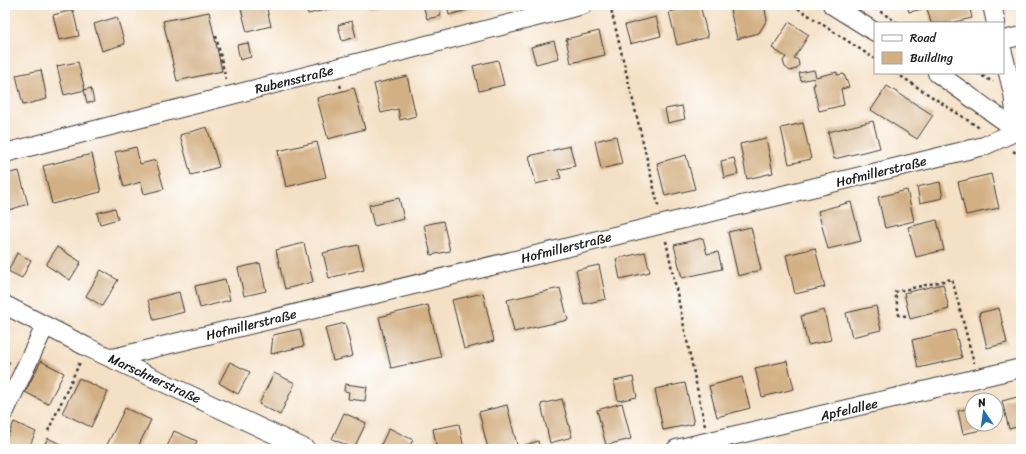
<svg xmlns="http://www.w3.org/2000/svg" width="1026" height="454" font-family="Sriracha,sans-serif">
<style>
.building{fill:#d3b084}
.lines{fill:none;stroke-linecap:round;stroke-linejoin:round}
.minor-casing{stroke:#3c3935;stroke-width:20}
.path{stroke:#3c3935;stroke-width:2.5;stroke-dasharray:3 3;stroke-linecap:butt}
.minor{stroke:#fff;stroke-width:18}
.labels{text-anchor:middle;stroke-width:3.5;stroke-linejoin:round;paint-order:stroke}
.street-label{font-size:13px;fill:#1c1c1c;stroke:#fff}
</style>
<rect width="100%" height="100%" fill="#fff"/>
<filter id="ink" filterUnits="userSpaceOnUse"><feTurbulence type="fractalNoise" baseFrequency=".025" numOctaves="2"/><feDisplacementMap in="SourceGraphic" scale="8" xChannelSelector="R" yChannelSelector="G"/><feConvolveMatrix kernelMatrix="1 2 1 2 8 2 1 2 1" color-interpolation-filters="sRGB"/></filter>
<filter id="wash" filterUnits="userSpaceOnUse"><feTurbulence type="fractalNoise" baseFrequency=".012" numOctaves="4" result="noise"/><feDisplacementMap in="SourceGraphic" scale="16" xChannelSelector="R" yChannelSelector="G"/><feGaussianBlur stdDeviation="0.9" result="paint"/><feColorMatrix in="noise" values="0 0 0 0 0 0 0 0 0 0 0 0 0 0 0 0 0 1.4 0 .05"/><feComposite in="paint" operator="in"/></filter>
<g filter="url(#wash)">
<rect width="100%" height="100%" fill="#f4e0c5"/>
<g id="blocks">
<!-- building -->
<path class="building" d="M240,5H266L271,26L247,32Z
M306,5H333L334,8L308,14Z
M368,5H379V6L369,8Z
M423,5H438L441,16L427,19Z
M447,5H478V7L449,15Z
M698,5H700L708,37L677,45L669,12Z
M729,5H764L767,20L759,33L737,39Z
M907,5H969L972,18L950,23H931L927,8L909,12Z
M73,10L79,36L59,40L53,15Z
M209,12L222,71L177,81L163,21Z
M117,17L125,44L102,51L94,24Z
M656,17L661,36L630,44L625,25Z
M352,21L356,37L342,41L338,25Z
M789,22L809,35L794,58L798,60L799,65L796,69L790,71L785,67L783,61L786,57L772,48Z
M599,31L605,55L571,63L566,39Z
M554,41L559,58L536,64L531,47Z
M248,43L251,57L240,60L237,45Z
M498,60L504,85L479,91L473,66Z
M78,62L85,90L64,95L57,66Z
M41,70L47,99L23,105L16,75Z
M814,70L816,77L837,72V75L844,74L849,87L841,89L844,105L819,111L813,85H815L814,78L801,81L799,73Z
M407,76L416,116L400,120L398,109L381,113L374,84Z
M887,86L933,115L917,139L871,110Z
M91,88L94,102L87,103L84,90Z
M354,88L365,129L328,139L317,98Z
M682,106L685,119L668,123L665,109Z
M873,121L880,148L834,159L828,132Z
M803,123L811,159L789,164L781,128Z
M207,127L219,167L191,175L180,135Z
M616,136L622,164L601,169L595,141Z
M766,138L773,173L747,179L740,144Z
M317,142L326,177L286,187L278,151Z
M570,146L575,166L558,170L561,178L536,184L529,156Z
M136,147L140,164L156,160L164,189L144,194L141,182L124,187L115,152Z
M92,154L101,192L52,204L43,166Z
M686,155L695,189L665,196L657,163Z
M734,158L738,174L724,178L721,161Z
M19,171L28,204L6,211L5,174Z
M991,174L999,208L966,215L958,182Z
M940,182L943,198L920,203L917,187Z
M907,190L914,221L885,228L878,197Z
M399,198L404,219L374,226L369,205Z
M851,202L861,241L828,249L818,211Z
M115,208L118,219L100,224L97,213Z
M937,220L944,250L916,257L908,227Z
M443,221L450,251L431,255L424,225Z
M751,227L761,270L738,276L728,232Z
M703,238L707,254L718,252L722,269L682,278L674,245Z
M304,243L313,282L285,289L276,250Z
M358,245L364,269L329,278L323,253Z
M57,247L81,262L70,280L46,265Z
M815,248L825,287L795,294L786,255Z
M645,252L650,272L620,279L616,259Z
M17,253L31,260L22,278L8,271Z
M260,263L266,291L244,296L238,268Z
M599,265L606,299L584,304L576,270Z
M101,270L118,280L102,306L86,296Z
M225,279L230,300L200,308L195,286Z
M943,284L949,309L910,319L904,293Z
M560,288L568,320L514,332L507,300Z
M179,292L184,312L154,320L148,300Z
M483,293L494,341L464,349L452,300Z
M428,305L441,357L391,368L379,317Z
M876,306L881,330L852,337L846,313Z
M999,308L1007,343L987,348L979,313Z
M824,310L831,340L808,345L801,316Z
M345,323L353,356L333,361L325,328Z
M300,329L304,346L271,354L273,335Z
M955,330L962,358L918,368L912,340Z
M5,360L10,362L5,371Z
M41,361L64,373L48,404L25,392Z
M787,361L794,389L762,397L755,368Z
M230,362L250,372L238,394L219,383Z
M274,373L295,383L280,415L259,404Z
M633,377L637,397L618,401L614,381Z
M742,377L750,408L717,417L709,386Z
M79,378L108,392L91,427L62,413Z
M685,383L694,424L663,430L655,389Z
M345,384L367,387L365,401L348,399L349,392L344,391Z
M1021,396V426L1009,429L1002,401Z
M562,399L572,437L550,443L541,404Z
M622,403L631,439L606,445L597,410Z
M507,405L518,449H488L479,412Z
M972,407V424H995V427L963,434L958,411Z
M125,408L151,420L137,449H105Z
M344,413L366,423L354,448L332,439Z
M14,422L36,432L28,449L5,448V442Z
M459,424L464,449H437L433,429Z
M389,428L413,440L408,449H379Z
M174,431L197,441L193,449H166Z
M48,438L70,449H42Z
M538,441L540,449H524L523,446Z"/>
</g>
</g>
<g filter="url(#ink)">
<use href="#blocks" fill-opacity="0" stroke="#3c3935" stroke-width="1"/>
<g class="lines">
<defs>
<path id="minor" d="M832,5L875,32
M992,5L996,23
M1003,40L1021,36
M937,73L1021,133
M5,153L583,5
M5,305L87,347L306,449
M113,358L984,146L1017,131L1013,93L1003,53
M5,411L45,326
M676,449L1021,368"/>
</defs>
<!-- minor casing -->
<use href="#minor" class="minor-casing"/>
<!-- path -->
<path class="path" d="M610,5L659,209
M793,5L875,59
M870,5L898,23
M216,36L226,80
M896,73L981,129
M977,73L993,82
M340,85L342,91
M1013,151L1021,156
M666,241L705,426
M906,316L899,315L895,292L952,279L974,363
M48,431L80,362"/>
<!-- minor -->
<use href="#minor" class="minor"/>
</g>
</g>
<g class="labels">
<!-- street labels -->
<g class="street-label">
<text transform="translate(294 79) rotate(-14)" y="5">Rubensstraße</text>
<text transform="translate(881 171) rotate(-14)" y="5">Hofmillerstraße</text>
<text transform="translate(566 247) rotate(-14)" y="5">Hofmillerstraße</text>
<text transform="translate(251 324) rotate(-14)" y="5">Hofmillerstraße</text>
<text transform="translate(155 378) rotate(25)" y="5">Marschnerstraße</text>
<text transform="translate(849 409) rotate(-13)" y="5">Apfelallee</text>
</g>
</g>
<!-- margin -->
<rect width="1026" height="454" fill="none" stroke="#fff" stroke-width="20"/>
<!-- legend -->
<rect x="874" y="22" width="130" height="52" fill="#ffffff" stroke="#a4a4a4"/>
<rect x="882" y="35" width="20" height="6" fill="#ffffff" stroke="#a4a4a4"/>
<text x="910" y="42" font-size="12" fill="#1c1c1c">Road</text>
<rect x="882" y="52" width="20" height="12" fill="#d3b084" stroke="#a4a4a4"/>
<text x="910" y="62" font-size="12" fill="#1c1c1c">Building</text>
<!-- north arrow -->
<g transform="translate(984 412) rotate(347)"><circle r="19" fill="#ffffff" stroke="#a4a4a4"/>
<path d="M0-3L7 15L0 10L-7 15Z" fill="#1f6fb2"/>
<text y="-6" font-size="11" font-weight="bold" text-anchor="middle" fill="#1c1c1c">N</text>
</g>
</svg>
